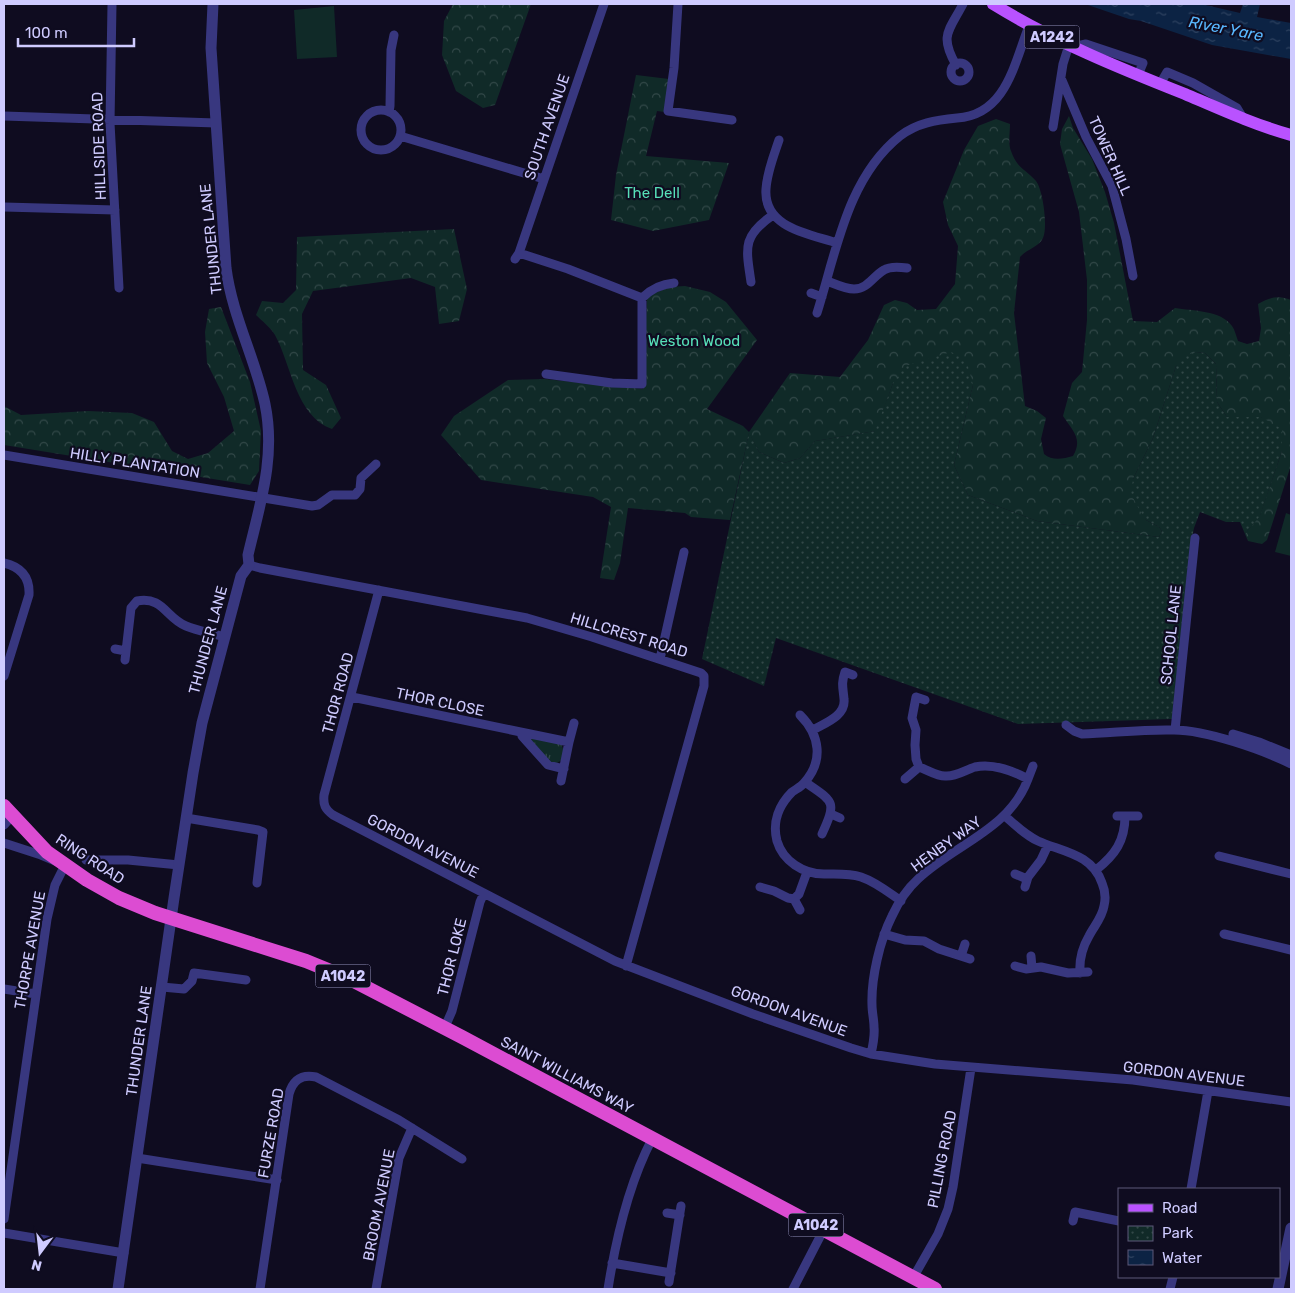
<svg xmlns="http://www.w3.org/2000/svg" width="1295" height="1293" font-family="Rubik,sans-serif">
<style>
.grass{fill:url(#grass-tufts)}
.forest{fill:url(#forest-crowns)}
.park{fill:url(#park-dots)}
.garden{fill:#102a28}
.water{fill:url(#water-ripples)}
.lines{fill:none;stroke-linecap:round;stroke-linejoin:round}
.minor{stroke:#38377f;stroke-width:9}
.tertiary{stroke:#38377f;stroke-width:11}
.primary{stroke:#b952ff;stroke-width:12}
.trunk{stroke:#dc4cd2;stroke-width:14}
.labels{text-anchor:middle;stroke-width:4.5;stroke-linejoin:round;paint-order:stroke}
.shield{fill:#0f0c20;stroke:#9592bc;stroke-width:1}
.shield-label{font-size:14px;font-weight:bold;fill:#cfcbff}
.street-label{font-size:15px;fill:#cfcbff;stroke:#0f0c20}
.park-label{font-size:15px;fill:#57dfb8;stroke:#0f0c20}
.water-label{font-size:16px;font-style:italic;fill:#59b8ff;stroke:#0f0c20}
</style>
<defs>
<pattern id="grass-tufts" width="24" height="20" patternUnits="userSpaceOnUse" patternTransform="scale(1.25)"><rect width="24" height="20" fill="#102a28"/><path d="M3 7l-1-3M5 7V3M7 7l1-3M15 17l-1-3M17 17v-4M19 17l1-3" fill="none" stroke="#324848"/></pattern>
<pattern id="forest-crowns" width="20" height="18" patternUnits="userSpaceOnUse" patternTransform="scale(1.25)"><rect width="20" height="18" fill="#102a28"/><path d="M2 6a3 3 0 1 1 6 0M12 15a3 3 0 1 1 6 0" fill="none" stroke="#324848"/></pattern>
<pattern id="park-dots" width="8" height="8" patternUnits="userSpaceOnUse" patternTransform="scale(1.25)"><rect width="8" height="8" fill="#102a28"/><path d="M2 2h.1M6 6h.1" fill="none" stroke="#324848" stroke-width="1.8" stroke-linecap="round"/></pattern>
<pattern id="water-ripples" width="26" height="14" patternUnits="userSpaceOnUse" patternTransform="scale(1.25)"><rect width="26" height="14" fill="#0c2344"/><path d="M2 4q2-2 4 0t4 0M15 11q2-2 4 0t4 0" fill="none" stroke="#2e4260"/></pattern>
</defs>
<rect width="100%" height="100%" fill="#0f0c20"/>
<!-- grass -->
<path class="grass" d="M530,737L561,744L564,751L562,760L555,764L551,763L529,739Z"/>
<!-- forest -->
<path class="forest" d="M453,4H531L495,105L483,108L456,91L442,55L444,21Z
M636,75L669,79L665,112L657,111L646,156L729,163L709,220L653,231L611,220L616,175Z
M1069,116L1073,128L1092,159L1105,192L1114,223L1133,321L1157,322L1175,308C1192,311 1221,310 1232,326C1235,330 1236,336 1238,341L1247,344L1259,341L1261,328L1258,304C1270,297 1278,295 1291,300V465L1267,540L1262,544L1248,541L1245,534L1260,515L1282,451L1261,417H1227L1217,402L1216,364L1205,353L1196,352L1176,366L1153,438L1133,479L1146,520L1159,527L1162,531L1159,537L1037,521L968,495L954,465L973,385L893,383L876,431L815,441L800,458L784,463L759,452L749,433L730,520L691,517L685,513L628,508L620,563L614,580L600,578L611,507L593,497L481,480L441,435L454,416L508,380L544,379L643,389L647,296L670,287L685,286L710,292L726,302L757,340L707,409L743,426L749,432L790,373L840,377L868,340L884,305L895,300L907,303L917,310L936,309L955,284L958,246L948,225L943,202L964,150L978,126L996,119L1010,124C1010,132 1008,144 1011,151C1017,169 1027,170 1036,181C1043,190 1048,227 1043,238C1039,247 1027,249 1020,257L1014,313L1025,406L1037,411L1046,418L1041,439L1044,454C1052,461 1063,459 1073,456C1083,439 1073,431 1063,416L1072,383L1082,372L1087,320V280L1079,212L1060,144L1062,129Z
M454,229L467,289L459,321L439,324L435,287L411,278L313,291L302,314L303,370L326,385L341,418L332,429C296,417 291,364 275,335C271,328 262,321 256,315L262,301L283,303L296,290L297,237Z
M221,307L250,382L261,431L259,471L250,485L4,445V406L21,415L88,411L132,413L154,422L172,451L188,459L208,453L234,431L224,397L207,363L205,332L209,309Z"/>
<!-- park -->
<path class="park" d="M951,352L966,359L973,385L954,465L968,495L1037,521L1159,537L1162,531L1159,527L1146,520L1140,511L1131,494L1133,479L1153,438L1176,366L1184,356L1196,352L1205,353L1216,364L1217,402L1227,417H1261L1282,429V451L1260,516L1245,534L1240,522H1226L1200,512L1194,528L1190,547L1172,719L1018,724L776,638L764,686L702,659L749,432L759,452L784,463L800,458L815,441L875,431L893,383L905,366Z"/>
<!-- garden -->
<path class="garden" d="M334,6L337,57L297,59L294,10Z
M1286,513L1291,515V556L1275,552Z"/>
<!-- water -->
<path class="water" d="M1085,4H1201L1240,13L1243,4H1260L1257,17L1291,23V59L1212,45L1141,21L1129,19Z"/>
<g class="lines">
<!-- minor -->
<path class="minor" d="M112,4L110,123L119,288
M678,4L674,68L668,111L732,120
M1073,47L1086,44L1143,63L1138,75
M951 72a9 9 0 1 1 18 0a9 9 0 1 1-18 0Z
M956,65C939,35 949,31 963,4
M1061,78L1086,137L1112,186L1126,239L1133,276
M1160,84L1167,72L1193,83L1237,108L1243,118
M361 130a20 20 0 1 1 40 0a20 20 0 1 1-40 0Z
M389,112L390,106L391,50L394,35
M4,116L216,123
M1053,127L1063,64L1069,45
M400,136L544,179
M779,140C774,155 767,172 766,189C763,228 810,234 837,243
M4,207L115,210
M519,253L568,269L642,298
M515,259L519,253L604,4
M827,281C835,284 845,289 854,289C868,289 873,276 884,270C890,266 900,267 907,268
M751,282C746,248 742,236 773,215
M811,293L822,297
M817,313C836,253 847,178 900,136C917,123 936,120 957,118C1006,115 1014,64 1029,26
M546,374L612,383L642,384V298C651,289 662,284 674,283
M4,455L312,506L318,505L332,495H355L360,489L361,478L376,464
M4,563C21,567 30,577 29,595L4,676
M249,565L260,568L527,618L592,637L701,673L704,676V686L626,966
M379,590L324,795C323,805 325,809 333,815L615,961L753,1014L851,1048L871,1054L935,1064L1133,1080L1291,1102
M115,649L126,651
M660,659L684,552
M125,660L131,608L137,601C163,596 166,618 186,626C198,631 212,633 224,637
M352,697L569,742L561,781
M800,715C820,735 824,761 804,783C801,787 796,789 792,792C779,805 772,822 777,841C783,861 803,874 824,874C836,874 849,873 861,877C876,882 888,892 901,901
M1066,725L1074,731L1082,734C1113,733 1144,729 1174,730C1206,730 1263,750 1291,764
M813,730C825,723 846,716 844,699C843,687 841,684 845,672L853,675
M1175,730L1195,538
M523,733L522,736L548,765L564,769
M1233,734L1259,742L1291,755
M569,742L574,723
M905,779L919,767
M1028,779L1033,766
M805,782C834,802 837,801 822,834
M831,814L840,818
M1005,816C1015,825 1025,835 1038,841C1063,852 1092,854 1102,883C1105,890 1106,898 1104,906C1102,918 1094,926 1089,936C1082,948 1079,959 1080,973
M1125,816H1138
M186,818L258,830L263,832L257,883
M4,825L12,816
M4,843L41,855L65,865L55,885L47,919L4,1219
M1219,856L1291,874
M86,860H128L179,865
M1096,870C1115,855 1125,841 1125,816H1117
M1015,874L1027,879
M760,887L774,891L788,898L794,899L799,894L807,872
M1025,887L1028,877L1041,860L1048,845
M794,899L800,910
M884,934L905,940L924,941L939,949L970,959
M1224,934L1291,950
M961,956L965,944
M1031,956L1032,968
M1015,966L1026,969L1041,967L1068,973L1088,972
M162,987L184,989L192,981L194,973L246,980
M4,989L36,994
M445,1027L452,1011L480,902L484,893
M871,1054C873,1045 875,1036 874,1027C874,1020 872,1012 872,1005C871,978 880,940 892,916C898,903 907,889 918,879C955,844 1009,830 1028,779C1013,771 993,763 975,767C965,770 956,777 945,776C936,776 928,770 919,767L916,759L915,745L916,730L912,718L916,697L925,700
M137,1158L277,1180
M1191,1189L1208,1091
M667,1213L680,1215
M1073,1221L1075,1212L1119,1221
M4,1233L124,1253
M612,1263L671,1273
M913,1278L938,1234L948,1209L953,1187L971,1068
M669,1282L681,1206
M260,1289L289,1094C293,1080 301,1074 316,1077L399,1120L462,1159
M376,1289L399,1158L412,1128
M608,1289C616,1238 628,1185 652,1139
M793,1289L824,1229
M1170,1289L1173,1277"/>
<!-- tertiary -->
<path class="tertiary" d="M118,1289L174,898L193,773L202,723L241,576L249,565L248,555C260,504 276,457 265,404C255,358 232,315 226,268L211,48L213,4
M1278,1289L1291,1228"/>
<!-- primary -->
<path class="primary" d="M993,4C1053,41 1119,68 1185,94C1220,109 1255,125 1291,135"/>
<!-- trunk -->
<path class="trunk" d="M4,806L47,852L87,880L119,898L155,913L306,961L350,979L462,1037L935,1289"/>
</g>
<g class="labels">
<!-- shield labels -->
<g class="shield">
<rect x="1024.5" y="25.5" width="55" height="23" rx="4"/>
<rect x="315.5" y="964.5" width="55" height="23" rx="4"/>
<rect x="788.5" y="1213.5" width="55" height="23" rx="4"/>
</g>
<g class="shield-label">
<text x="1052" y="42">A1242</text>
<text x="343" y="981">A1042</text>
<text x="816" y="1230">A1042</text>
</g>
<!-- street labels -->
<g class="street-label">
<text transform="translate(547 127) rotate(-71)" y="5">SOUTH AVENUE</text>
<text transform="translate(99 146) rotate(-92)" y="5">HILLSIDE ROAD</text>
<text transform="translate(1110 156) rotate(66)" y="5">TOWER HILL</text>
<text transform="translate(211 239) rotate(-96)" y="5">THUNDER LANE</text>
<text transform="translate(135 463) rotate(9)" y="5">HILLY PLANTATION</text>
<text transform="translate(629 635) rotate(17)" y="5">HILLCREST ROAD</text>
<text transform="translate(1171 635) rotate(-84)" y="5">SCHOOL LANE</text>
<text transform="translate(208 640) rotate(-75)" y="5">THUNDER LANE</text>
<text transform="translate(338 693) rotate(-75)" y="5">THOR ROAD</text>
<text transform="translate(440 702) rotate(12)" y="5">THOR CLOSE</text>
<text transform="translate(946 844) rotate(-36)" y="5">HENBY WAY</text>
<text transform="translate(423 846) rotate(27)" y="5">GORDON AVENUE</text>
<text transform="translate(90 859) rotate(33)" y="5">RING ROAD</text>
<text transform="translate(30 950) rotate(-80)" y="5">THORPE AVENUE</text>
<text transform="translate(452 957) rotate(-76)" y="5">THOR LOKE</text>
<text transform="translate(789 1011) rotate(20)" y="5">GORDON AVENUE</text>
<text transform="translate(139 1041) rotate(-82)" y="5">THUNDER LANE</text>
<text transform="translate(1184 1074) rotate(7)" y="5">GORDON AVENUE</text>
<text transform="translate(567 1075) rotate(28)" y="5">SAINT WILLIAMS WAY</text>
<text transform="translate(271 1133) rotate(-80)" y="5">FURZE ROAD</text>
<text transform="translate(942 1159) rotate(-79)" y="5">PILLING ROAD</text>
<text transform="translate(379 1205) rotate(-79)" y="5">BROOM AVENUE</text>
</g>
<!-- park labels -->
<g class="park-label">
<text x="652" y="198">The Dell</text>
<text x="694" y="346">Weston Wood</text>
</g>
<!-- water labels -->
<g class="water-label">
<text transform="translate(1226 28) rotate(11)" y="6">River Yare</text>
</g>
</g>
<!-- border -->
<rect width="1295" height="1293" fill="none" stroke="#cfcbff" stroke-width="10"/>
<!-- legend -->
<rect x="1118" y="1188" width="162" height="90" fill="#0f0c20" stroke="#5c5879"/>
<rect x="1128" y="1204" width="25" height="8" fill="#b952ff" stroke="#5c5879"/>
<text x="1162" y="1213" font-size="15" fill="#cfcbff">Road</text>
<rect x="1128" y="1226" width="25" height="15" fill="url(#park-dots)" stroke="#5c5879"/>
<text x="1162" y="1238" font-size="15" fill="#cfcbff">Park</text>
<rect x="1128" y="1250" width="25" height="15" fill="url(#water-ripples)" stroke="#5c5879"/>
<text x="1162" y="1263" font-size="15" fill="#cfcbff">Water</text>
<!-- north arrow -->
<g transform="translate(40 1253) rotate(195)" stroke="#0f0c20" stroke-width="4" paint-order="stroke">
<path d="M0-4L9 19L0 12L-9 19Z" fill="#cfcbff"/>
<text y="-8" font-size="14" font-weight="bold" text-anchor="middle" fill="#cfcbff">N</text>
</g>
<!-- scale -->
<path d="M18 38v8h116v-8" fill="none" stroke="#cfcbff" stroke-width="2.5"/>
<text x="25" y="38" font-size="15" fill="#cfcbff" stroke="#0f0c20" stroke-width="4" paint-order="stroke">100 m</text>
</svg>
